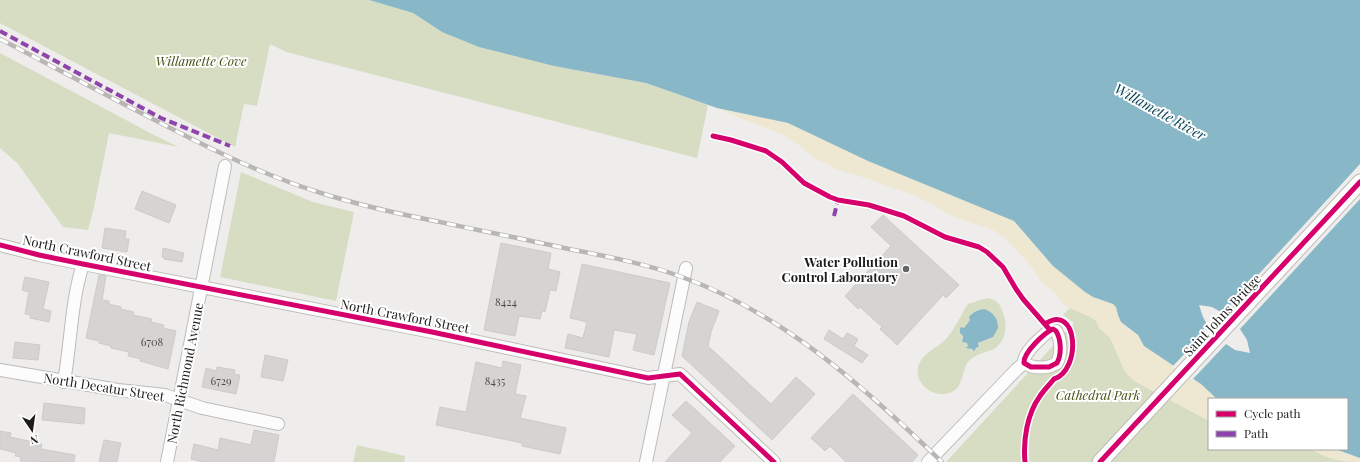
<svg xmlns="http://www.w3.org/2000/svg" width="1360" height="462" font-family="'Playfair Display',serif">
<style>
.green{fill:#d6ddc2;fill-rule:evenodd}
.sand{fill:#eee8d3}
.water{fill:#88b7c8}
.pier{fill:#efedeb}
.building{fill:#d6d4d3;stroke:#cdcbca}
.lines{fill:none;stroke-linecap:round;stroke-linejoin:round}
.minor-casing{stroke:#bcbcba;stroke-width:14}
.major-casing{stroke:#bcbcba;stroke-width:17}
.minor{stroke:#fdfcfc;stroke-width:12}
.major{stroke:#fdfcfc;stroke-width:15}
.rail-casing{stroke:#b8b7b6;stroke-width:4.5}
.rail{stroke:#fff;stroke-width:3;stroke-dasharray:9;stroke-linecap:butt}
.quiet{stroke:#8e44ad;stroke-width:4;stroke-dasharray:8 4;stroke-linecap:butt}
.cycleway-casing{stroke:#fff;stroke-width:8}
.cycleway{stroke:#d6006c;stroke-width:5}
.poi-dot{fill:#666564;stroke:#fff;stroke-width:1.5}
.labels{text-anchor:middle;stroke-width:4;stroke-linejoin:round;paint-order:stroke}
.number-label{font-size:11px;fill:#4c4b4a}
.park-label{font-size:13px;font-style:italic;fill:#455214;stroke:#fff}
.street-label{font-size:13px;fill:#1d1c1b;stroke:#fff}
.poi-label{font-size:13px;font-weight:bold;fill:#1d1c1b;stroke:#fff;text-anchor:end}
.water-label{font-size:14px;font-style:italic;fill:#003f51;stroke:#fff}
</style>
<rect width="100%" height="100%" fill="#efedeb"/>
<!-- green -->
<path class="green" d="M0,0H369L413,13L442,32L554,66L646,83L708,105L697,158L286,52L270,44L257,106L244,104L235,147L0,23Z
M0,53L156,136L179,147L109,133L94,207L88,230L63,227L18,164L0,148Z
M241,172L313,202L354,212L336,301L220,277Z
M1085,292L1144,346L1217,399H1209V449H1333L1360,458V462H946L1074,323L1063,315Z
M987,298C997,300 1000,303 1003,313C1008,326 1006,343 992,350C983,353 974,355 968,362C962,370 963,384 955,390C938,403 909,383 920,362C925,352 937,348 945,340C955,329 960,316 968,304ZM984,309L993,337C988,340 982,340 978,344L980,347L972,351L968,346L967,343L962,342V339L964,328L970,320L972,313L976,311Z
M357,445L405,456L404,462H353Z"/>
<!-- sand -->
<path class="sand" d="M717,108L788,123L868,161L1015,221L1053,266L1085,292L1093,297L1113,304L1116,307L1118,315L1125,325L1138,335L1144,346L1201,384L1216,398L1217,399H1209V421L1134,381L1125,372L1110,338L1099,328L1096,321L1090,317L1065,306L1056,294L1040,281L1031,266L1007,240L995,231L957,218L913,195L865,178L836,169L816,159L797,144L782,134L739,118Z
M1310,449L1338,450L1360,458V462C1339,462 1328,459 1310,449Z"/>
<!-- water -->
<path class="water" d="M369,0H1360V458L1338,450L1333,449H1347V399H1217L1201,384L1144,346L1138,335L1121,322L1118,315L1116,307L1113,304L1093,297L1085,292L1053,266L1014,221L868,161L788,123L717,108L646,83L554,66L479,47L442,32L413,13Z
M984,309C993,312 998,318 998,328L993,337L978,343L979,347L976,348L975,350L973,351L972,349L966,348L968,346L967,343L962,342L963,336L960,333V329L961,327L964,328L970,320L969,317C973,312 977,310 984,309Z"/>
<!-- pier -->
<path class="pier" d="M1360,164V199L1240,329L1247,340L1250,353L1235,350L1226,344L1192,380L1172,367L1209,328L1203,317L1199,305L1212,307L1223,313Z"/>
<!-- building -->
<path class="building" d="M142,191L176,205L169,223L135,209Z
M883,215L959,285L946,298L943,295L897,345L880,329L882,327L860,307L858,309L845,296L891,246L871,227Z
M105,228L126,231L125,239H129L127,252L102,248Z
M501,243L551,253L548,269L560,272L556,291L550,290L545,312L542,311L540,319L519,316L515,336L484,330Z
M163,248L184,253L182,262L164,259L165,258L162,257Z
M582,264L670,283L654,355L633,350L637,334L614,330L609,357L565,348L568,334L583,338L587,322L570,318Z
M99,275L106,276L102,300L109,301V304L121,307V309L134,312L133,315L152,319L151,322L164,325L163,328L176,331L168,369L140,361L141,359L128,356L129,352L111,348V346L99,343V341L86,338Z
M25,277L49,282L43,309L51,311L49,322L30,318L31,315L25,314L29,292L22,290Z
M697,302L719,311L711,332L708,346L771,404L796,377L815,394L772,440L682,356L689,322Z
M829,330L843,339L847,333L858,339L854,346L868,355L862,363L824,339Z
M15,342L40,345L38,360L13,358Z
M265,355L288,360L283,381L261,377Z
M503,361L521,365L515,394L526,396L520,418L566,428L560,454L522,446V443L436,425L440,407L466,412L476,362L502,368Z
M217,367L235,370L234,374L240,375L236,394L202,387L206,368L216,371Z
M853,394L918,455L912,462H846L830,446L825,451L811,438Z
M686,401L735,446L720,462H665L692,433L672,415Z
M44,403L85,408L84,424L42,420Z
M254,430L279,435L274,462H203L191,459L194,444L218,450L220,438L251,445Z
M0,431L11,433L10,437L42,444L41,449L75,455L74,462L20,461L21,457L15,456L16,453L0,449Z
M104,440L121,443L117,462H99Z"/>
<g class="lines">
<defs>
<path id="minor" d="M0,245L39,255L83,264L432,332L648,378L680,374L774,462
M0,370L118,390L165,395L202,408L278,424
M64,382C71,342 71,302 83,264
M167,462L225,166
M646,462L686,268
M928,462L1016,370L1024,363C1023,352 1042,337 1050,330L1056,331C1061,339 1062,354 1057,363C1048,369 1033,369 1024,363"/>
<path id="major" d="M1100,462L1360,182"/>
</defs>
<!-- minor casing -->
<use href="#minor" class="minor-casing"/>
<!-- major casing -->
<use href="#major" class="major-casing"/>
<!-- minor -->
<use href="#minor" class="minor"/>
<!-- major -->
<use href="#major" class="major"/>
<defs>
<path id="rail" d="M0,39C48,64 96,90 145,115C201,144 257,173 318,192C358,205 399,214 440,222C482,231 523,239 564,248C604,256 644,263 682,277C784,314 865,388 942,462"/>
</defs>
<!-- rail casing -->
<use href="#rail" class="rail-casing"/>
<!-- rail -->
<use href="#rail" class="rail"/>
<!-- quiet -->
<path class="quiet" d="M0,31L161,118L230,146
M834,216L838,200"/>
<defs>
<path id="cycleway" d="M713,136L731,140L766,151L782,162L804,183L830,197L838,200L869,205L904,216L945,237L979,247L987,252L1003,267L1016,289L1023,299L1050,330
M0,245L39,255L83,264L432,332L648,378L680,374L774,462
M1053,329L1056,331C1061,339 1062,354 1057,363L1049,367H1031L1024,363C1023,353 1044,333 1053,329Z
M1025,462C1023,440 1027,414 1040,396C1044,390 1050,384 1054,379C1082,370 1078,302 1045,324
M1100,462L1360,182"/>
</defs>
<!-- cycleway casing -->
<use href="#cycleway" class="cycleway-casing"/>
<!-- cycleway -->
<use href="#cycleway" class="cycleway"/>
</g>
<!-- markers -->
<circle class="poi-dot" cx="906" cy="269" r="4"/>
<g class="labels">
<!-- number labels -->
<g class="number-label">
<text x="506" y="306">8424</text>
<text x="152" y="346">6708</text>
<text x="221" y="385">6729</text>
<text x="495" y="385">8435</text>
</g>
<!-- park labels -->
<g class="park-label">
<text x="201" y="66">Willamette Cove</text>
<text x="1098" y="400">Cathedral Park</text>
</g>
<!-- street labels -->
<g class="street-label">
<text transform="translate(87 253) rotate(12)" y="5">North Crawford Street</text>
<text transform="translate(1222 315) rotate(-47)" y="5">Saint Johns Bridge</text>
<text transform="translate(405 316) rotate(11)" y="5">North Crawford Street</text>
<text transform="translate(185 373) rotate(-79)" y="5">North Richmond Avenue</text>
<text transform="translate(104 387) rotate(9)" y="5">North Decatur Street</text>
</g>
<!-- poi labels -->
<g class="poi-label">
<text x="898" y="267">Water Pollution<tspan x="898" dy="15">Control Laboratory</tspan></text>
</g>
<!-- water labels -->
<g class="water-label">
<text transform="translate(1160 112) rotate(29)" y="5">Willamette River</text>
</g>
</g>
<!-- legend -->
<rect x="1208" y="398" width="140" height="52" fill="#ffffff" stroke="#a5a4a4"/>
<rect x="1216" y="411" width="20" height="6" fill="#d6006c" stroke="#a5a4a4"/>
<text x="1244" y="418" font-size="12" fill="#1d1c1b">Cycle path</text>
<rect x="1216" y="431" width="20" height="6" fill="#8e44ad" stroke="#a5a4a4"/>
<text x="1244" y="438" font-size="12" fill="#1d1c1b">Path</text>
<!-- north arrow -->
<g transform="translate(32 430) rotate(167)" stroke="#ffffff" stroke-width="3" paint-order="stroke">
<path d="M0-3L7 15L0 10L-7 15Z" fill="#1d1c1b"/>
<text y="-6" font-size="11" font-weight="bold" text-anchor="middle" fill="#1d1c1b">N</text>
</g>
</svg>
